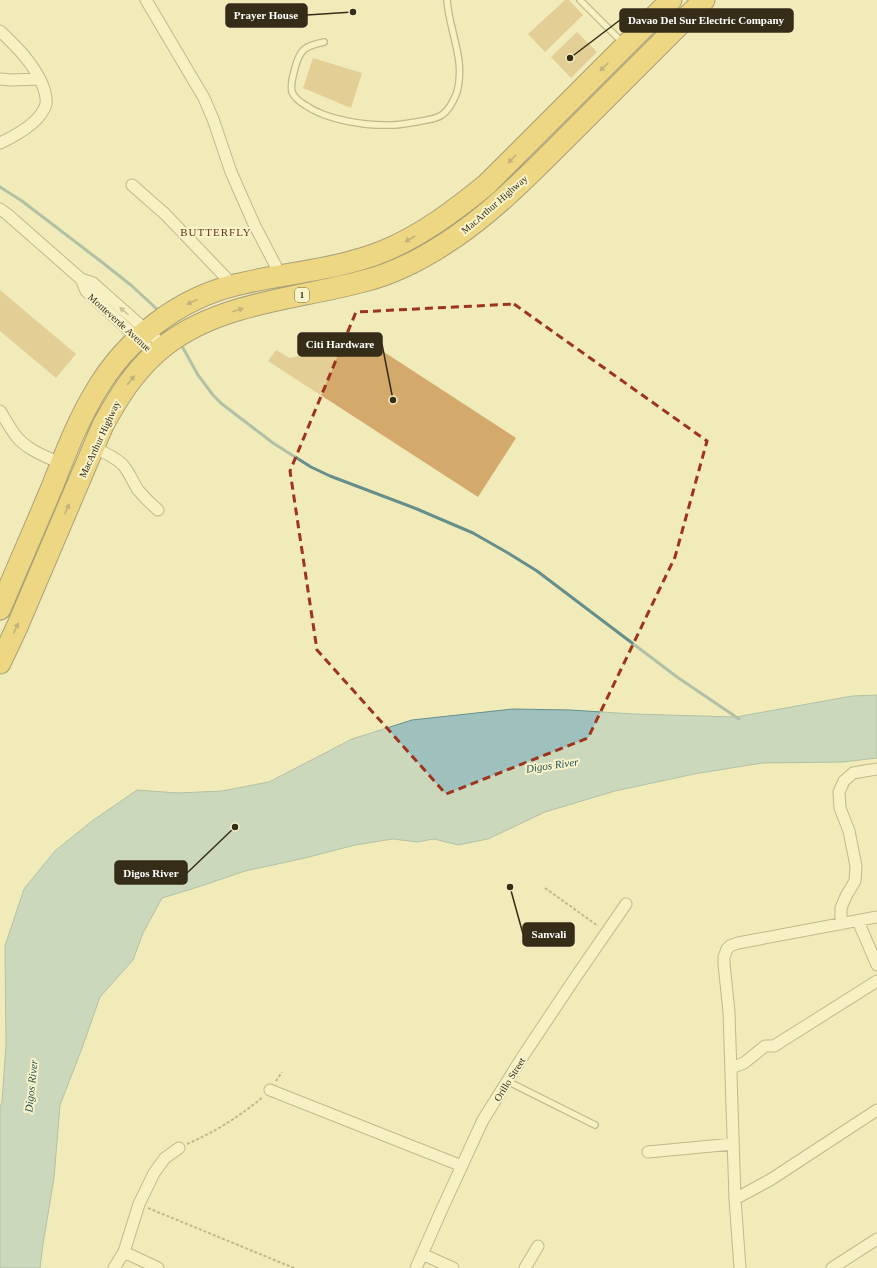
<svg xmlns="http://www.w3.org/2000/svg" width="877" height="1268" font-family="'Times New Roman',serif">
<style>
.water{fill:#9fc1bd;stroke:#668f8c}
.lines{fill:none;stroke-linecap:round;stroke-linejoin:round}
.stream{stroke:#668f8c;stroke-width:3}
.building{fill:#d3aa6b}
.lane-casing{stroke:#897a53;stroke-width:8}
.street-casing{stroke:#897a53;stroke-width:13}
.highway-casing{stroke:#564628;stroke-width:23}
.path{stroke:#897a53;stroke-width:2;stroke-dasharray:3 2;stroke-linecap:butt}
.lane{stroke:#fcf7cd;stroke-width:5.5}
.street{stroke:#fcf7cd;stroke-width:11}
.highway{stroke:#ebbf40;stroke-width:21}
.oneway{fill:#876f2b}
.oneway2{fill:#999273}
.marked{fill:none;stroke:#9d341e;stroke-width:3;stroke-dasharray:8 5;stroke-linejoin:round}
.labels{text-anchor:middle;stroke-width:4;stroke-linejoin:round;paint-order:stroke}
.shield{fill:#f8f3c9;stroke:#70684e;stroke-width:1}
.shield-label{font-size:9px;font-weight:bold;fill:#362d19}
.street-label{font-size:10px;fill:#362d19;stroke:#f8f3c9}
.neighbourhood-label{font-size:11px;letter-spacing:1px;fill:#673515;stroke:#f8f3c9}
.water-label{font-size:11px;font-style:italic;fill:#275258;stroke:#f8f3c9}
.leader{fill:none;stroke:#362d19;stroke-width:1.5}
.callout-dot{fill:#362d19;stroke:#f8f3c9;stroke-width:1.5}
.callout{fill:#362d19;stroke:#362d19;stroke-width:1.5}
.callout-label{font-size:11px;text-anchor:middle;font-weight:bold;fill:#fff}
</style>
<rect width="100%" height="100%" fill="#f1ebb9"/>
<!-- water -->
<path class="water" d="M877,695V758L843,762L762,763L694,774L615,791L545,812L488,839L458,845L434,839L417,842L393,839L355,845L305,858L245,871L198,887L162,898L143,933L133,960L100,997L81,1051L60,1105L54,1178L43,1244L40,1268H0V1107L2,1102L6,1044L5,946L24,889L55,851L92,821L137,790L178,793L222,791L269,782L352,739L412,720L513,709L570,710L634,714L736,717L852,696Z"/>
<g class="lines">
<!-- stream -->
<path class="stream" d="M0,187L22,201L103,263L132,286L159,311
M183,348L198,375L213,395L222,404L273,443L311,467L330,476L417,509L473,533L508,553L537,571L677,677L739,719"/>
</g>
<!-- building -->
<path class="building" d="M565,0H569L583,15L545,52L528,34Z
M577,32L597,52L571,78L551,57Z
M313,58L362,73L351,108L303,88Z
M0,290L76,354L56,378L0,331Z
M364,339L516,438L478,497L268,361L276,350L290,358Z"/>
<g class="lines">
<defs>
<path id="lane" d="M580,0L622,42
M324,42C305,46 300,49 295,68C293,76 290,84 292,92C294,97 300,102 305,105C326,120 366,126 392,125C400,125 408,123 416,122C425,120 434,120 442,115C449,110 454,100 457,92C466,60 449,31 447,0
M507,1081L595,1125"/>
<path id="street" d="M146,0L204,98L213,119L231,172L254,224L281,276
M0,31C17,47 34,64 43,86C45,92 47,98 46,104C41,122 15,136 0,143
M0,79L11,80L40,79
M132,185L165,214L233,285
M0,209L7,214L81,279L86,291L155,354
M81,279L93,283L164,346
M0,411C5,419 10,428 16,436C27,450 45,456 62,464
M93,448C104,452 115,457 123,465C129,472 133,482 138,490C144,497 151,504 158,510
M858,921L877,965
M841,924V908L846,896L855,881L856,866L849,831L840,808L839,792L844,781L853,773L877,769
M731,1068L744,1063L765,1046H774L877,981
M270,1090L462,1166
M648,1152L733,1144
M735,1199L770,1180L877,1110
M124,1252L158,1268
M422,1254L453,1268
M114,1268L124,1252L139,1204L154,1173L165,1158L179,1148
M416,1268L442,1209L483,1120L523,1056L575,978L626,904
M525,1268L538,1246
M740,1268L735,1199L729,1012L724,964V957L727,949L730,946L738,943L877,917
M832,1268L877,1239"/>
<path id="highway" d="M0,609C17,568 35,528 52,487C65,454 78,420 97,389C127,339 178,299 235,285C283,273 338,270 384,251C422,235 454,211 486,185L671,0
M0,663L17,627L103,425C118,398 133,373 157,352C214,302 294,300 364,281C392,274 418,261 443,245C491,215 532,172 572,132C616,88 660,44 704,0"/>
</defs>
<!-- lane casing -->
<use href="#lane" class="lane-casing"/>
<!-- street casing -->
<use href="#street" class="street-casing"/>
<!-- highway casing -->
<use href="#highway" class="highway-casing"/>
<!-- path -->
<path class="path" d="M545,888L598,926
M276,1081L282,1072
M187,1144C215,1132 240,1116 263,1097
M148,1208L294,1268"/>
<!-- lane -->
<use href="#lane" class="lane"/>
<!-- street -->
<use href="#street" class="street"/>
<!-- highway -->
<use href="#highway" class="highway"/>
</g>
<!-- one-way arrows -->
<defs><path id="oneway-solid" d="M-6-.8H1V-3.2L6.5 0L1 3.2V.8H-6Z"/></defs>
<g class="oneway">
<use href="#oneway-solid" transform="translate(604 67) rotate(135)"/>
<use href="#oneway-solid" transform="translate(512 159) rotate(135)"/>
<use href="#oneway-solid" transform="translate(410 239) rotate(150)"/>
<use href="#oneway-solid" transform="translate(192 302) rotate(154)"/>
<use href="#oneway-solid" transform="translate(238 310) rotate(-17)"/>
<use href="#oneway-solid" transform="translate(131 380) rotate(-52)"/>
<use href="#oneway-solid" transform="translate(67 509) rotate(-67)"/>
<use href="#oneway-solid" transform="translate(16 628) rotate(-66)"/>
</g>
<use class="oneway2" href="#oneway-solid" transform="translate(124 311) rotate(-138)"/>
<!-- marked area -->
<path d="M0 0H877V1268H0ZM514,304L707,441L675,557L588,738L446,794L317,650L290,471L356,312Z" fill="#f1ebb9" fill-opacity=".55" fill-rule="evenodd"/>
<path class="marked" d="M514,304L707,441L675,557L588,738L446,794L317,650L290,471L356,312Z"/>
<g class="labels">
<!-- shield labels -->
<rect class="shield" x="295" y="288" width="14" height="14" rx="3"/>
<g class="shield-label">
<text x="302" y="298">1</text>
</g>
<!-- street labels -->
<g class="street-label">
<text transform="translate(494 204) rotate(-41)" y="4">MacArthur Highway</text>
<text transform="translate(120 322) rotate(42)" y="4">Monteverde Avenue</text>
<text transform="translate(99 439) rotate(-65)" y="4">MacArthur Highway</text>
<text transform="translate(509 1079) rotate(-58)" y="4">Orillo Street</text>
</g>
<!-- neighbourhood labels -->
<g class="neighbourhood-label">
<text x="216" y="236">BUTTERFLY</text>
</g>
<!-- water labels -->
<g class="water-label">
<text transform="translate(552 765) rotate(-8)" y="4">Digos River</text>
<text transform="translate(31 1086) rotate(-84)" y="4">Digos River</text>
</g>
</g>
<!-- callouts -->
<path class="leader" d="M353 12L307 15M570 58L620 20M393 400L382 344M235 827L187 873M510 887L523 934"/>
<g class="callout-dot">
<circle cx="353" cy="12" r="4"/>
<circle cx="570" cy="58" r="4"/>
<circle cx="393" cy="400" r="4"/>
<circle cx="235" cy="827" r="4"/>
<circle cx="510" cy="887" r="4"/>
</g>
<g class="callout">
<rect x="226" y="4" width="81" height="23" rx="4"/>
<rect x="620" y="9" width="173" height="23" rx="4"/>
<rect x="298" y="333" width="84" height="23" rx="4"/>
<rect x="115" y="861" width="72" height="23" rx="4"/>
<rect x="523" y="923" width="51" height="23" rx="4"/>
</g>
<g class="callout-label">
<text x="266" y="19">Prayer House</text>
<text x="706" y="24">Davao Del Sur Electric Company</text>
<text x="340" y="348">Citi Hardware</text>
<text x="151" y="877">Digos River</text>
<text x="549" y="938">Sanvali</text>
</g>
</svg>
